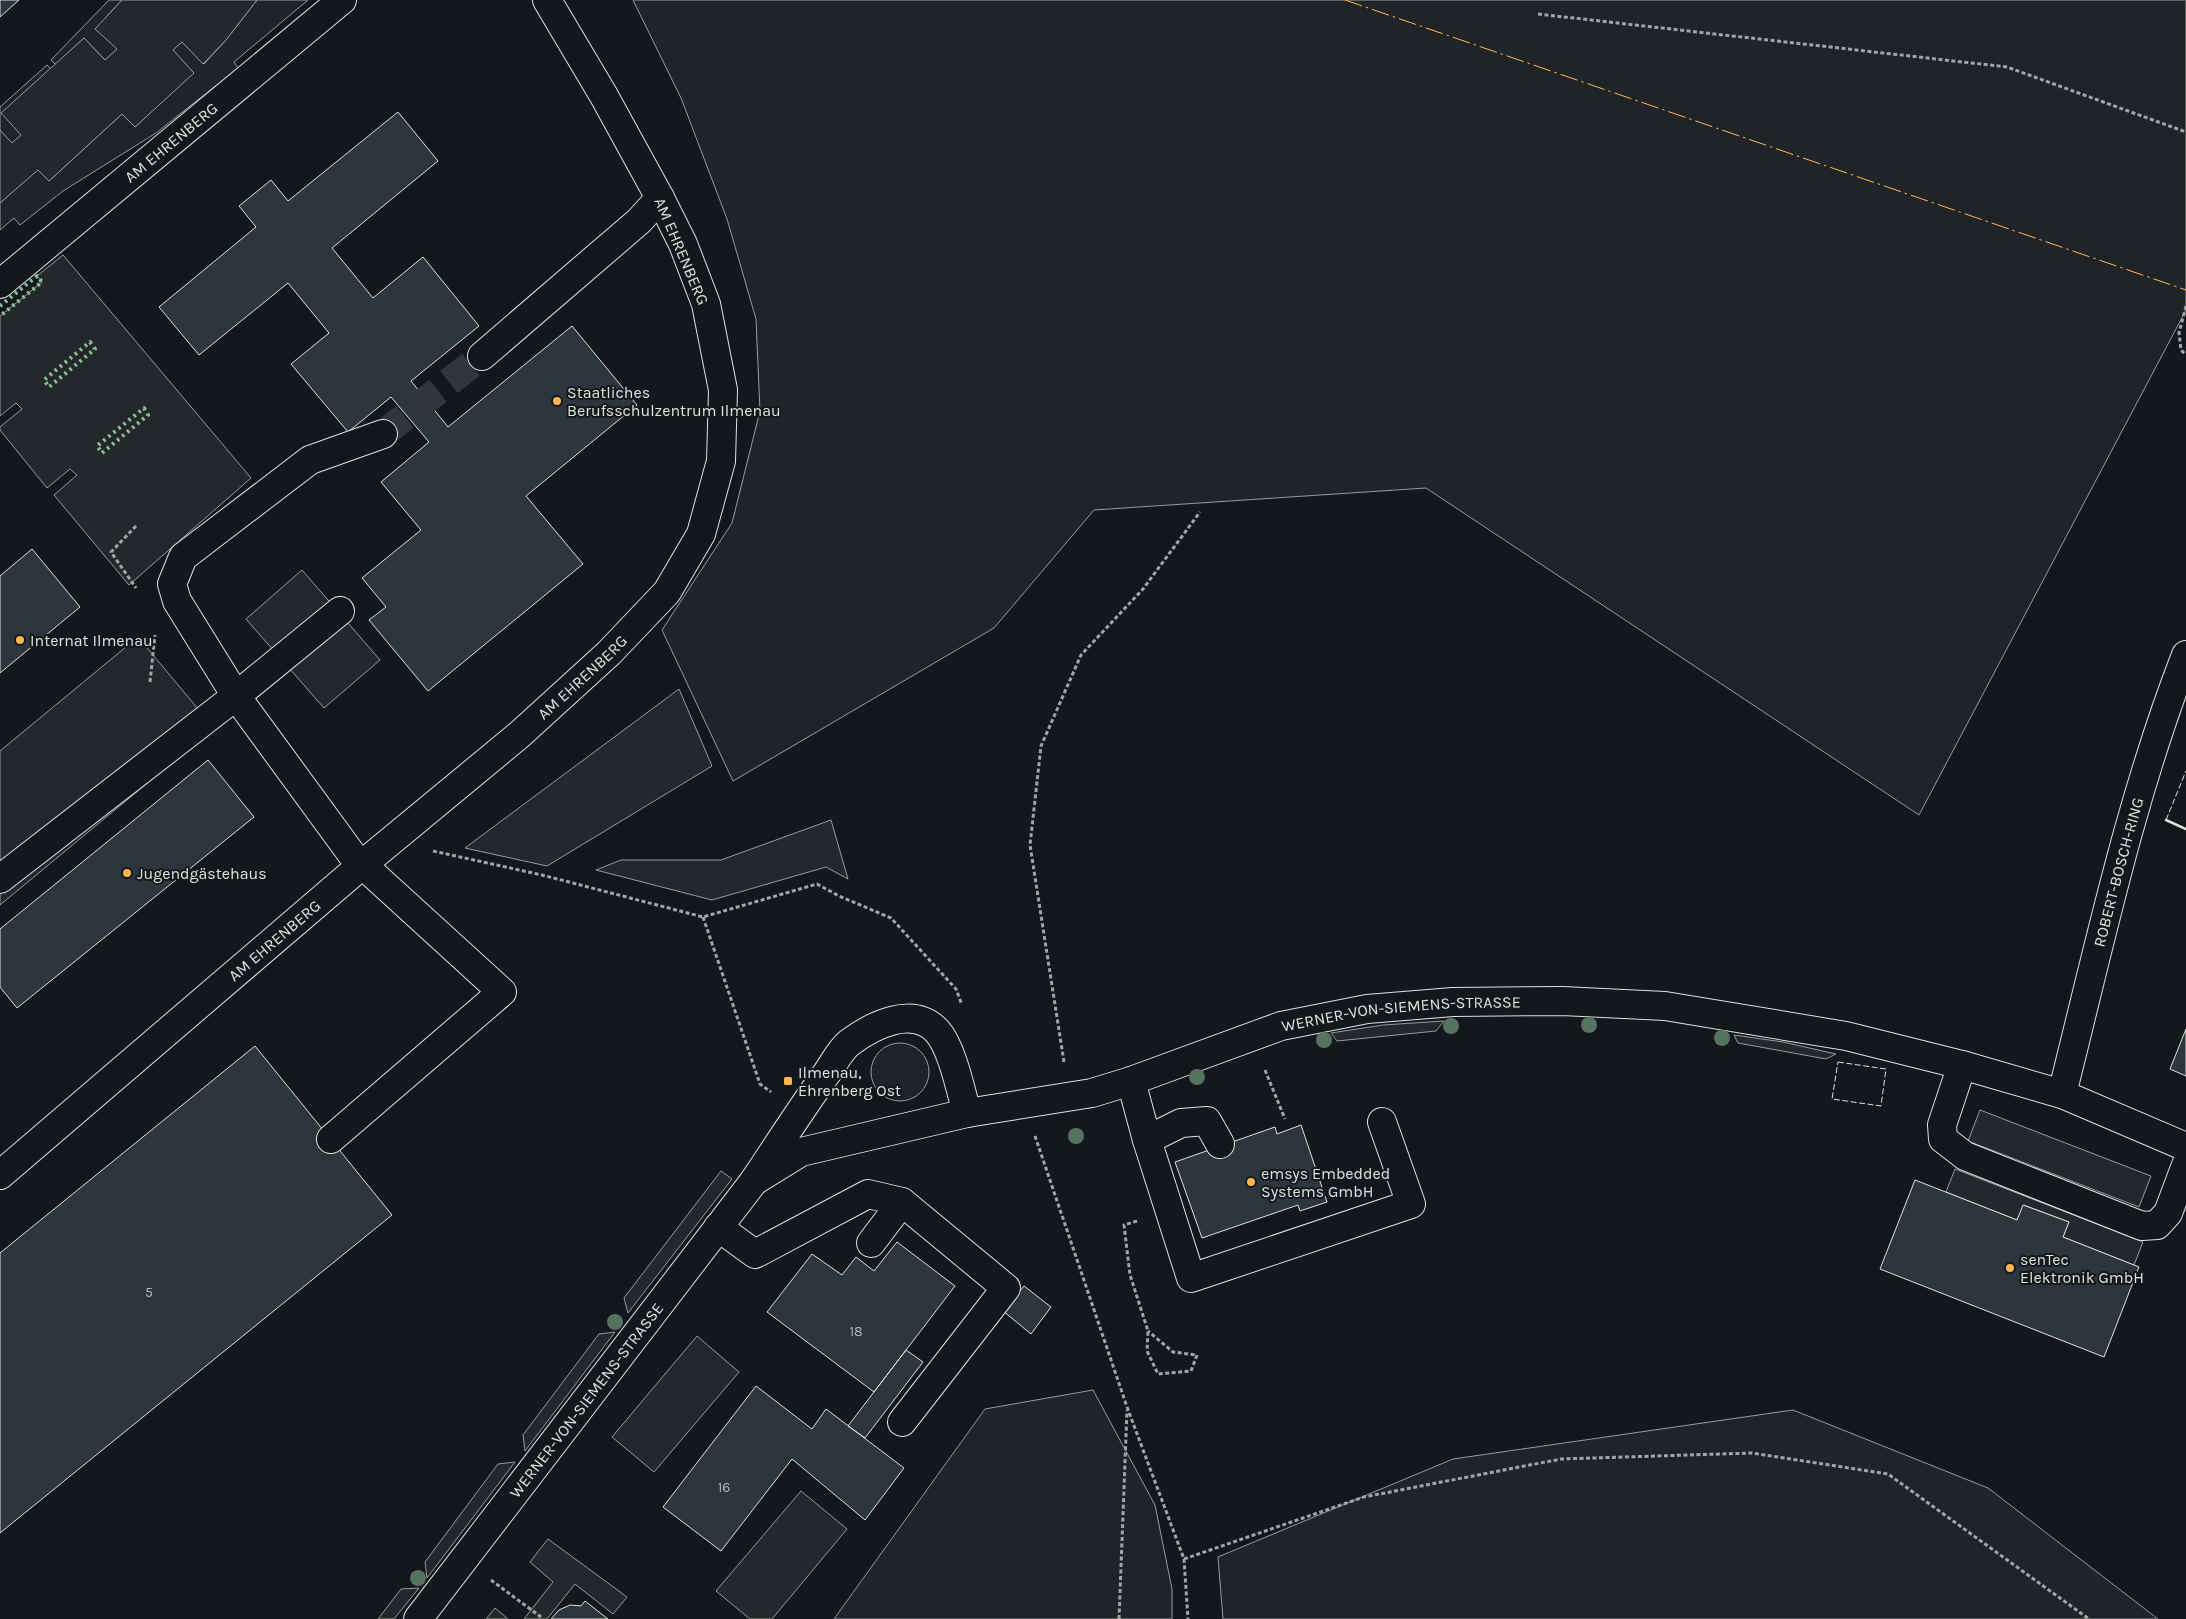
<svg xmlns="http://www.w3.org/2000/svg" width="2186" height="1619" font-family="Karla,sans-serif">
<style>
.green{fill:#202428;stroke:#939e99}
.parking{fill:#24282b;stroke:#939e99}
.building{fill:#2c363c;stroke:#d8e6dc}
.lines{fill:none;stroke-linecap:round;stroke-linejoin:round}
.minor-tunnel{stroke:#313739;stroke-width:28;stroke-dasharray:28 14;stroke-linecap:butt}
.minor-casing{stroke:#d8e6dc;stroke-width:30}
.path{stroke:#9da8a2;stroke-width:3;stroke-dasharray:4 2.5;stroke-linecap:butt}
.minor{stroke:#14181c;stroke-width:28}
.hedge{stroke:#8ac095;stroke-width:4;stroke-dasharray:2.5 4;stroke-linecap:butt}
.fence{stroke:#d8e6dc;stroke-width:1;stroke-dasharray:6 2.5;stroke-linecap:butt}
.wall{stroke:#d8e6dc;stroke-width:2.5}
.power{stroke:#ffb74d;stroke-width:1;stroke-dasharray:18 4 2.5 4;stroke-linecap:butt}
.tree{fill:#55745f}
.poi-dot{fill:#ffb74d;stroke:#14181c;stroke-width:2}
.labels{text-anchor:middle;stroke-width:4;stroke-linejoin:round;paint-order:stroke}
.number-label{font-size:14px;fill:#adbab4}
.street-label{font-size:16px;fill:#d8e6dc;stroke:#14181c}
.poi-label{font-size:16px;fill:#d8e6dc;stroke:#14181c;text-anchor:start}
</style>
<rect width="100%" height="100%" fill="#14181c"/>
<!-- green -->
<path class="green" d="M109,0H122L106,17L118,49L105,60L84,38L56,65L51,60Z
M257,0H308L234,62L238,68L156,133L63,191L20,225L14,218L0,230V203L38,169L49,181L122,114L135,127L193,72L172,50L182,42L204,64L226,40Z
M633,0H2186V310L1919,815L1426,488L1094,510L994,628L733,781L662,630L732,523L760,411L756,319L727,219L681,98Z
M47,65L51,69L25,92L21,136L12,144L0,130V107Z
M871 1072a29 29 0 1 1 58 0a29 29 0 1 1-58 0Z
M1093,1390L1155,1505L1172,1589V1619H834L985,1409Z
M1793,1410L1988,1488L2158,1619H1223L1218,1557L1453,1459Z"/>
<!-- parking -->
<path class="parking" d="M122,0H257L226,40L203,64L182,42L173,50L194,73L135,127L122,114L49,181L38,170L0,203V130L12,143L21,135L1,113L84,38L105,60L117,49L95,29Z
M63,255L251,478L129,585L54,495L77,475L70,469L47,488L0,430V427L22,409L16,403L0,416V316L42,282L37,276Z
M302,570L380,660L324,708L246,619Z
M138,637L214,728L0,905V751Z
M679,689L712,766L547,866L465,848Z
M831,820L848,879L826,867L712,900L596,870L621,860H721Z
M1444,1021L1436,1031L1337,1041L1331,1033L1383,1025Z
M1734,1035L1783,1042L1836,1054L1826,1059L1738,1043Z
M1980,1110L2151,1176L2139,1207L1968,1141Z
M1955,1169L2143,1242L2134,1265L2063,1237L2069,1222L2024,1205L2017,1220L1946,1192Z
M721,1171L732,1179L628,1313L624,1298Z
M615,1332L525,1451L523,1435L599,1334Z
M697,1336L739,1372L654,1472L612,1437Z
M515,1462L427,1578L425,1562L498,1464Z
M801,1491L847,1529L772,1619H750L716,1591Z
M548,1539L627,1597L613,1614L575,1584L547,1619H524L553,1582L530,1562Z
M419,1588L394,1619H378L401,1589Z
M495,1608L508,1619H486Z"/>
<!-- building -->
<path class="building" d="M0,0H19L0,17Z
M398,112L438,161L332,248L373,298L423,257L479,326L411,381L448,427L572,326L637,405L526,496L583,564L428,691L369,620L386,607L362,578L421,530L381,482L429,442L391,397L348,432L291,364L329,333L288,283L199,355L159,307L256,227L239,206L271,180L288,201Z
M32,549L80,607L0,673V576Z
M208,760L254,817L17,1008L0,987V929Z
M2186,1029V1076L2170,1069Z
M255,1046L392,1215L0,1533V1253Z
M1301,1125L1327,1202L1300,1211L1298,1205L1202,1238L1175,1162L1275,1127L1277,1134Z
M1915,1180L2017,1220L2023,1205L2069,1222L2063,1237L2139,1267L2104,1357L1880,1269Z
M897,1242L955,1286L874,1392L767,1312L812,1254L842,1275L856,1257L874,1271Z
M1024,1286L1051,1307L1031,1334L1003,1311Z
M906,1350L923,1362L865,1438L848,1426Z
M756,1386L812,1429L826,1409L904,1468L865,1520L792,1459L721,1551L663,1507Z
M585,1601L608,1619H551L559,1610L570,1605L581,1606Z"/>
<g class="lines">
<!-- minor-tunnel -->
<path class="minor-tunnel" d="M383,434L482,356"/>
<defs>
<g id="minor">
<path id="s1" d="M0,284L342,0"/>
<path d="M482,356L639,221L660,198"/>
<path d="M0,879L236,696L340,611"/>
<path d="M1962,1065L1942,1125L1943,1139L1965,1156L2142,1226L2157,1225L2168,1213L2186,1165"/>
<path d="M1131,1081L1147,1140L1191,1278L1411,1204L1382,1122"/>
<path id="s2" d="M2062,1094C2099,947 2131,796 2186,655"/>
<path d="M331,1139L502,992L353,856L236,696L177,601L172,584L183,557L310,460L383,434"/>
<path d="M1147,1140L1181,1123L1207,1121L1220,1144"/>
<path id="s3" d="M0,1175L363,864L519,735L609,653L667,592L701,534L721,461L723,390L706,304L683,244L660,198L604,96L547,0"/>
<path id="s4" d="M754,1181L801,1152L967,1113L1092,1093L1131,1081L1281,1026L1367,1009L1453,1002L1562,1001L1665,1006L1846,1036L1962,1065L2062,1094L2186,1147"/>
<path d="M718,1227L755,1254L868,1194L902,1202L1006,1288L902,1422"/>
<path d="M871,1243L902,1202"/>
<path id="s5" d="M418,1619L754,1181C777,1146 800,1111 824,1077C832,1067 839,1051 849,1043C873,1025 913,1005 937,1031C952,1047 961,1092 967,1113"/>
</g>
</defs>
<!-- minor casing -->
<use href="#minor" class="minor-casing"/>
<!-- path -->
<path class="path" d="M1538,14L2007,67L2186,132
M2186,306L2179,333L2181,350L2186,355
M136,526L111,552L136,588
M150,682L155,635
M433,851L542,875L703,917L817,884L839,896L891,918L956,989L962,1005
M703,917L760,1084L771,1092
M1064,1062L1030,845L1041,746L1081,655L1143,589L1200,512
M1265,1070L1285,1119
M1035,1136L1127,1407L1184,1559L1188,1619
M1137,1221L1124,1225L1130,1275L1148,1331L1147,1351L1158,1374L1191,1371L1197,1355L1173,1352L1148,1331
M1184,1559L1364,1497L1561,1459L1752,1453L1888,1474L2089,1619
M491,1580L541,1617
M1119,1619L1127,1410"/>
<!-- minor -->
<use href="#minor" class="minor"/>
<!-- hedge -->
<path class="hedge" d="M0,306L37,276L42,282L0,316
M90,342L95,349L49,387L44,380Z
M144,408L148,415L102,453L97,446Z"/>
<!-- fence -->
<path class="fence" d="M2166,820L2186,771
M1838,1062L1886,1069L1881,1106L1832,1099Z"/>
<!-- wall -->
<path class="wall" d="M2166,820L2186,829"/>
<!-- power -->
<path class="power" d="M1345,0L2186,290"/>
</g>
<!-- trees -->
<g class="tree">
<circle cx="1589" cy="1025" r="8"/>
<circle cx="1451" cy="1026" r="8"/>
<circle cx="1722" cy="1038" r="8"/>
<circle cx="1324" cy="1040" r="8"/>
<circle cx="1197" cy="1077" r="8"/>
<circle cx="1076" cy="1136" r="8"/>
<circle cx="615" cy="1322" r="8"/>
<circle cx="418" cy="1578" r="8"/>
</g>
<!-- markers -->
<g class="poi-dot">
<circle cx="557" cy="401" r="5"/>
<circle cx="20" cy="640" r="5"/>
<circle cx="127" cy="873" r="5"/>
<rect x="783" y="1076" width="10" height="10" rx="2.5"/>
<circle cx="1251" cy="1182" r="5"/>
<circle cx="2010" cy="1268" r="5"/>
</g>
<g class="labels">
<!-- number labels -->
<g class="number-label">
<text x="149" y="1297">5</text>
<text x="856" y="1336">18</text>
<text x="724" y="1492">16</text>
</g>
<!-- street labels -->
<g class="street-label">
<text dy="6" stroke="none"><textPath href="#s1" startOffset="222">AM EHRENBERG</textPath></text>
<text transform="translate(682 251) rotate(67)" y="6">AM EHRENBERG</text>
<text dy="6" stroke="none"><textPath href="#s3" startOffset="766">AM EHRENBERG</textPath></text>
<text dy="6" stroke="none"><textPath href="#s2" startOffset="229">ROBERT-BOSCH-RING</textPath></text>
<text dy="6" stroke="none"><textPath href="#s3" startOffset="361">AM EHRENBERG</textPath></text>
<text dy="6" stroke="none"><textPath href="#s4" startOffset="674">WERNER-VON-SIEMENS-STRASSE</textPath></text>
<text dy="6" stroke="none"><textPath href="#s5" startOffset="276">WERNER-VON-SIEMENS-STRASSE</textPath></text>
</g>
<!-- poi labels -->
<g class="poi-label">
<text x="567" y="398">Staatliches<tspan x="567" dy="18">Berufsschulzentrum Ilmenau</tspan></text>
<text x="30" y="646">Internat Ilmenau</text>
<text x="137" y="879">Jugendgästehaus</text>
<text x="798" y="1078">Ilmenau,<tspan x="798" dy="18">Ehrenberg Ost</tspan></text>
<text x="1261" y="1179">emsys Embedded<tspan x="1261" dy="18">Systems GmbH</tspan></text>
<text x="2020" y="1265">senTec<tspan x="2020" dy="18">Elektronik GmbH</tspan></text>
</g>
</g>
</svg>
